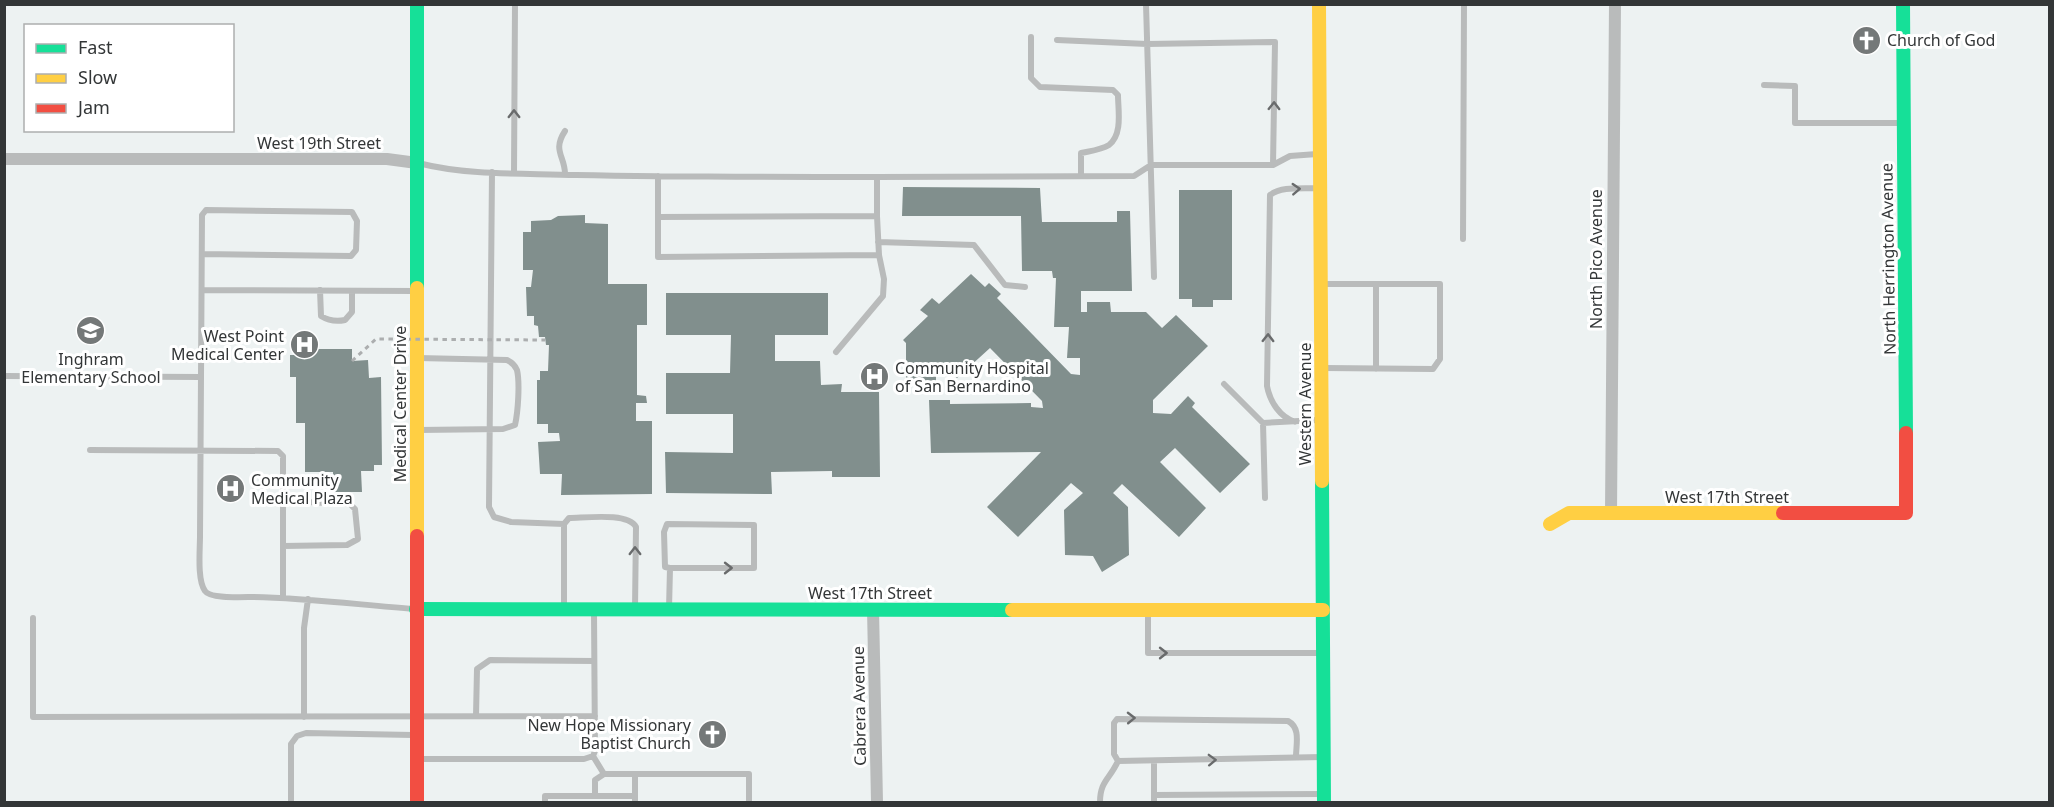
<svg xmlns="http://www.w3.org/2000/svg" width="2054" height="807" font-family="'Noto Sans',sans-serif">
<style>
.building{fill:#818f8d}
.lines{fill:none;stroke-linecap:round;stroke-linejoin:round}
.lane{stroke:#b9bbbb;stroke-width:6}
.street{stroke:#b9bbbb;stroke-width:12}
.fast{stroke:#16e098;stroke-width:14}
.slow{stroke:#ffcf43;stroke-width:14}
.jam{stroke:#f24e42;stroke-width:14}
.path-bridge{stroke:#acaeaf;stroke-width:3;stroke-dasharray:4.5 4.5;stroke-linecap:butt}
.oneway{stroke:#696b6c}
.labels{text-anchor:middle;stroke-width:6;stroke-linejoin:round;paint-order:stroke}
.poi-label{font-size:16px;fill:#333637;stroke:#fff;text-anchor:start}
.street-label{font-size:16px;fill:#333637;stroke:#fff}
</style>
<rect width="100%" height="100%" fill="#edf2f2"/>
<!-- building -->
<path class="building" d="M903,187L1040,188L1042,222H1117V211H1130L1132,291H1081V312H1087V302H1110L1111,312H1146L1162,328L1176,315L1208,346L1153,400V413L1171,414L1188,396L1195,403L1192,407L1250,464L1220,493L1175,448L1160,462L1206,508L1179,537L1122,484L1113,493L1128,507L1129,555L1102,572L1093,556L1065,555L1064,510L1083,493L1071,483L1018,537L987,507L1041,452L931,453L929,400H950V404L1031,403V407L1043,408L1042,401L990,348L957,378L942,365L936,370V384H906V343L903,340L928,316L920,310L932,298L939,304L971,274L985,287L989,283L1001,294L997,298L1071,374L1080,375V358H1067L1069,327H1054L1056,278H1053L1052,271H1022L1021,216H902Z
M1179,190H1232V300H1213V307H1192V299H1179Z
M585,215V223L608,224V284H647V325H637V395L646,396L647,403H636V421H652V494L561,495L562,474H540L538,442L560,441L559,433H548V424H537V380H540V371H548L549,345H546L545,337H539L538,326L534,325V316H527L526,287H531L533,270H523V232H531V221L551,220L558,216Z
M666,293H828V335H775V361H820L821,385L842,384L841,392H879L880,477H832V471L771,472L772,494L666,493L665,452L733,453V414H666V373H730L731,335H666Z
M297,349H352V361L368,360L369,378L381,377L382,465H374V471H361L362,492H333V472H305V423H296V377H290V355H297Z"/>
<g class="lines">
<!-- lane -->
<path class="lane" d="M1146,4L1154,277
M1031,37V78L1040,87L1113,90L1118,95C1118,110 1123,134 1109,145C1101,150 1090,151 1081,153V176
M1057,40L1147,44L1275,42L1273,165
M1764,85L1795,86V123H1902
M418,163C469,176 524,173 576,175C677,177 777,177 877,177V216L658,217V176
M492,172L489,507L494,517L511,522L564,524
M514,173L515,4
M565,174C565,156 552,151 565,131
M877,177L1134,176L1151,165H1273L1290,156L1317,154
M658,217V257L879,255L877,216
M1463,239L1464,4
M878,242L974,245L1005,285L1025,287
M202,254L351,256L356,250L357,221L352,212L206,210L202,215L200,536C200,550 197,580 205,591C210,599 243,597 254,597C307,598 361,605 414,609
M1321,284H1440V359L1433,369L1325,368
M1376,284V369
M203,290L415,291
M320,290L321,316C329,321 336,322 345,320L352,312V291
M836,352L883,296L884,279L879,255
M4,376L201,377
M1224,384L1263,423
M1295,422C1280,417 1270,402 1267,386L1270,195C1282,186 1302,189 1317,188
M418,430L503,429L515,425C518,412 520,383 517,370C515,365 511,362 507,360L418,358
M90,450L278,451L283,456V598
M1265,498L1263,423L1318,420
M283,546L347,545L358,539L355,509L350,504L284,501
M564,606V524L569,518C585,518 628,512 636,527L635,609
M669,609L670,568L665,567L664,532L667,524L754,525V568H670
M1148,613V653H1320
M33,618V717L595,716
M476,716L477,669L490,660L594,661
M304,717V628L308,599
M593,756L604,774H635
M418,759H584L593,756L595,751L594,613
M1118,761L1323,757
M1154,761V795
M595,796V780L604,774
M291,802V744L297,736L306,733L413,735
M545,802V796H635
M635,802V774H749V802
M1100,802C1100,781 1110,779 1118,761L1114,754V723L1117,719L1288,721C1301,728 1296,744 1296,757
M1154,802V795L1323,794"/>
<!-- street -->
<path class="street" d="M4,159H387L417,163
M1611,513L1615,4
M873,609L877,802"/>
<!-- fast -->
<path class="fast" d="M417,4V288
M1903,4L1906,433
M1322,481L1324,802
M416,609L1012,610"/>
<!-- slow -->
<path class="slow" d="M1319,4L1322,481
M417,288V536
M1550,524L1569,513H1783
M1012,610H1323"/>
<!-- jam -->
<path class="jam" d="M1783,513H1906V433
M417,536V802"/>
<!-- path-bridge -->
<path class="path-bridge" d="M352,361L376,339L545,340"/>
</g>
<!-- one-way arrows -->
<defs><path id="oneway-chevron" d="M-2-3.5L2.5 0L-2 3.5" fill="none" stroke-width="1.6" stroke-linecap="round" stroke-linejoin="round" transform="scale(1.5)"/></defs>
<g class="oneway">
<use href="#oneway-chevron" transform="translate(1274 106) rotate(-89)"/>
<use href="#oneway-chevron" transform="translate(514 114) rotate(-90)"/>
<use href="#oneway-chevron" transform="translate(1296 189) rotate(-3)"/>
<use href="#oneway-chevron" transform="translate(1268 338) rotate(-89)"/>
<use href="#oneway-chevron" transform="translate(635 551) rotate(-90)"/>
<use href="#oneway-chevron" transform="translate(728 568)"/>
<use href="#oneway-chevron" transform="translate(1163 653)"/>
<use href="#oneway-chevron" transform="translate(1131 718) rotate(-1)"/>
<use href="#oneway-chevron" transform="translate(1212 760) rotate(-2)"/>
</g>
<!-- icons -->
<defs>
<symbol id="church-disc" viewBox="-11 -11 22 22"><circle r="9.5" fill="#747878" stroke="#fff"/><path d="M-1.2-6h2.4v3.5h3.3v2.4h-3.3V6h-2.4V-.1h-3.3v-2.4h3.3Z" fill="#fff"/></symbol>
<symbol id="school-disc" viewBox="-11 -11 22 22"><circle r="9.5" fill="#747878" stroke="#fff"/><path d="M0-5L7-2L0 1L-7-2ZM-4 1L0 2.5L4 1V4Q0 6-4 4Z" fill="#fff"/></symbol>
<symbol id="hospital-disc" viewBox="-11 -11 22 22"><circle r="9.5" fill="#747878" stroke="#fff"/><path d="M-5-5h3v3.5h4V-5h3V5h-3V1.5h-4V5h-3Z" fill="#fff"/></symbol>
</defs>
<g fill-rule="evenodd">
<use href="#church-disc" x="1850" y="24" width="33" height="33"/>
<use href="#school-disc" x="74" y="314" width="33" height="33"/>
<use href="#hospital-disc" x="288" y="328" width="33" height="33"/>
<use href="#hospital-disc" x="858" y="360" width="33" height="33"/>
<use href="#hospital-disc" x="214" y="472" width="33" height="33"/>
<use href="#church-disc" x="696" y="718" width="33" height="33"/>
</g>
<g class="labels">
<!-- poi labels -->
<g class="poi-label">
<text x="1887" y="46">Church of God</text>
<text x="284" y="342" text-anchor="end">West Point<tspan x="284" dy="18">Medical Center</tspan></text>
<text x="91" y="365" text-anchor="middle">Inghram<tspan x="91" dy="18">Elementary School</tspan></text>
<text x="895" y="374">Community Hospital<tspan x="895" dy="18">of San Bernardino</tspan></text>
<text x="251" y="486">Community<tspan x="251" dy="18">Medical Plaza</tspan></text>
<text x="691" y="731" text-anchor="end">New Hope Missionary<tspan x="691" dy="18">Baptist Church</tspan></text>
</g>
<!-- street labels -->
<g class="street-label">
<text x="319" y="149">West 19th Street</text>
<text transform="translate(1596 259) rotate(-90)" y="6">North Pico Avenue</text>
<text transform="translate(1888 259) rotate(-91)" y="6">North Herrington Avenue</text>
<text transform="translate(400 404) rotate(-90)" y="6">Medical Center Drive</text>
<text transform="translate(1305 404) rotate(-90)" y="6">Western Avenue</text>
<text x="1727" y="503">West 17th Street</text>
<text x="870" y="599">West 17th Street</text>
<text transform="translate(859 706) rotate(-91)" y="6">Cabrera Avenue</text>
</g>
</g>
<!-- border -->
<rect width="2054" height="807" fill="none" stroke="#333637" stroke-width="12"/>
<!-- legend -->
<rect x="24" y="24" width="210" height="108" fill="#ffffff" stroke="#adafaf" stroke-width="1.5"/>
<rect x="36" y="44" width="30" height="9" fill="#16e098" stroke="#adafaf" stroke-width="1.5"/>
<text x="78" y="54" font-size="18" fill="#333637">Fast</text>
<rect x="36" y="74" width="30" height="9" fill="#ffcf43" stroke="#adafaf" stroke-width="1.5"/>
<text x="78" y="84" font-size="18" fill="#333637">Slow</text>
<rect x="36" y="104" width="30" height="9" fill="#f24e42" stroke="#adafaf" stroke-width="1.5"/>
<text x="78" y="114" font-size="18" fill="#333637">Jam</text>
</svg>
